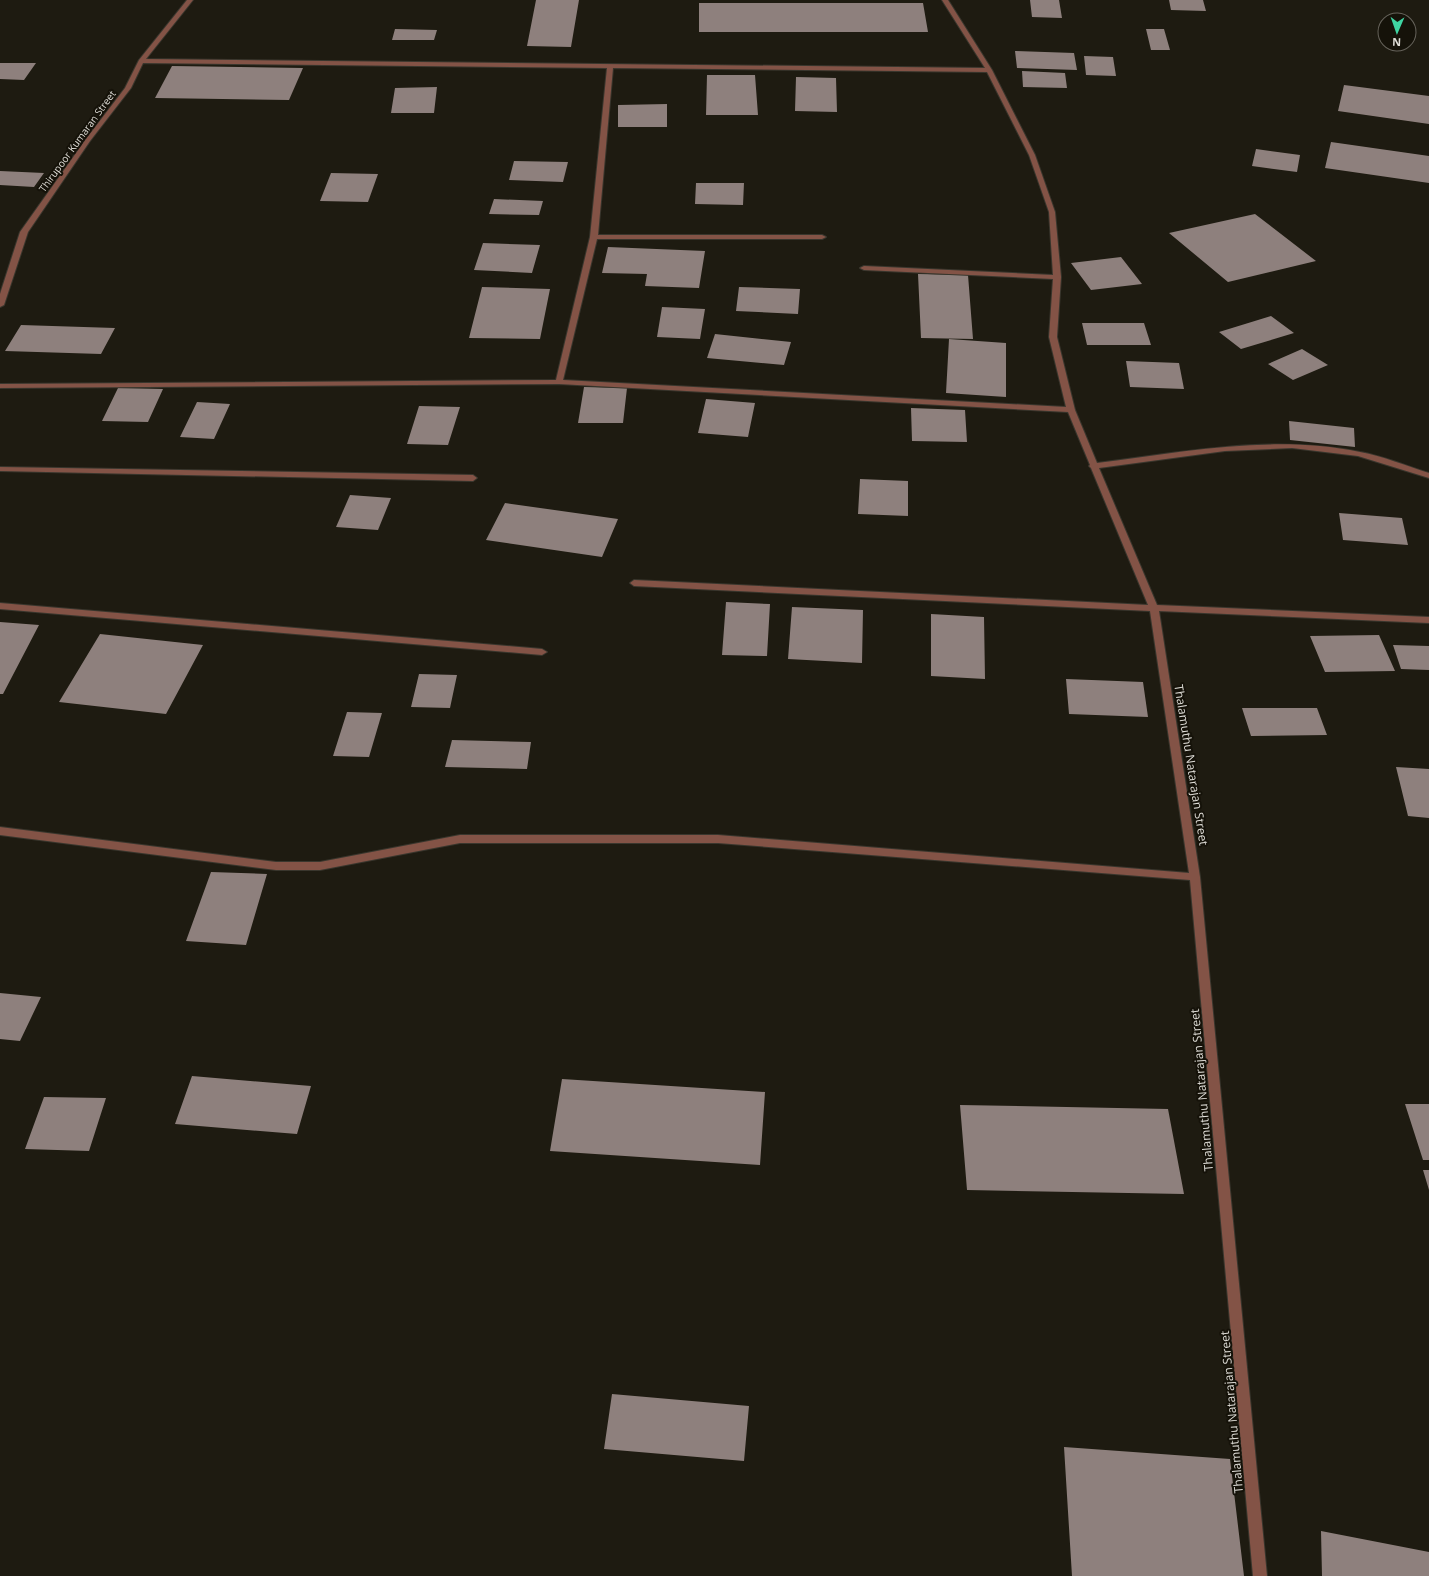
<svg xmlns="http://www.w3.org/2000/svg" width="1429" height="1576" font-family="'Open Sans',sans-serif">
<style>
.building{fill:#8e807d}
.lines{fill:none;stroke-linecap:round;stroke-linejoin:round}
.minor-casing{stroke:#39362d;stroke-width:2}
.minor{fill:#835346;fill-rule:evenodd}
.labels{text-anchor:middle;stroke-width:4;stroke-linejoin:round;paint-order:stroke}
.far-street-label{font-size:10px;fill:#dfddd7;stroke:#151209}
.street-label{font-size:12px;fill:#dfddd7;stroke:#151209}
</style>
<rect width="100%" height="100%" fill="#1e1b11"/>
<!-- building -->
<path class="building" d="M536,0H579L571,47L527,46Z
M1030,0H1059L1062,18L1032,17Z
M1169,0H1203L1206,11L1171,10Z
M699,3H923L928,32H699Z
M395,29L437,30L434,40H392Z
M1146,29H1164L1170,50H1151Z
M1015,51L1074,53L1077,70L1017,68Z
M1084,56L1113,57L1116,76L1086,75Z
M0,63H36L24,80L0,79Z
M172,66L303,68L289,100L155,98Z
M1022,71L1065,73L1067,88L1023,87Z
M707,75H755L758,115H706Z
M796,77L836,78L837,112L795,111Z
M1344,85L1429,96V124L1338,111Z
M437,87L434,113H391L395,88Z
M667,104V127H618V105Z
M1331,142L1429,156V183L1325,168Z
M1256,149L1300,155L1297,172L1252,166Z
M514,161L568,162L563,182L509,180Z
M0,171L44,173L34,187L0,185Z
M331,173L378,174L368,202L320,201Z
M696,183H744L743,205L695,204Z
M494,199L543,201L539,215L489,214Z
M1255,214L1316,261L1228,282L1169,233Z
M483,243L540,245L532,273L474,270Z
M608,247L705,251L699,288L645,286L647,274L602,273Z
M1121,257L1142,284L1091,290L1071,263Z
M918,274L968,275L973,339L921,338Z
M482,287L550,289L540,339L469,338Z
M739,287L800,289L798,314L736,311Z
M662,307L705,309L700,339L657,337Z
M1271,316L1294,333L1241,349L1219,332Z
M1082,323H1144L1151,345H1087Z
M21,325L115,328L101,354L5,351Z
M715,334L791,342L784,365L707,358Z
M949,339L1006,343V397L946,393Z
M1302,349L1328,365L1293,380L1268,364Z
M1126,361L1179,363L1184,389L1130,387Z
M584,387L627,388L623,423H578Z
M118,388L163,389L148,422L102,421Z
M706,399L755,403L748,437L698,433Z
M197,402L230,404L214,439L180,437Z
M419,406L460,407L448,445L407,444Z
M911,408L965,410L967,442L912,441Z
M1289,421L1354,428L1355,447L1290,440Z
M860,479L908,481V516L858,514Z
M350,495L391,498L378,530L336,527Z
M505,503L618,519L602,557L486,540Z
M1339,513L1402,518L1408,545L1343,540Z
M726,602L770,604L767,656L722,655Z
M792,607L863,610L862,663L788,659Z
M931,614L984,617L985,679L931,676Z
M0,622L39,625L3,694H0Z
M100,634L203,645L166,714L59,702Z
M1379,635L1395,671L1325,672L1310,636Z
M1393,645L1429,646V670L1401,669Z
M419,674L457,675L450,708L411,707Z
M1066,679L1143,682L1148,717L1069,714Z
M1242,708H1317L1327,735L1251,736Z
M347,712L382,713L369,757L333,756Z
M452,740L531,742L527,769L445,767Z
M1396,767L1429,769V818L1408,816Z
M211,872L267,874L246,945L186,941Z
M0,993L41,997L20,1041L0,1039Z
M192,1076L311,1086L297,1134L175,1124Z
M562,1079L765,1092L760,1165L550,1151Z
M44,1097L106,1098L89,1151L25,1149Z
M1405,1104H1429V1160H1423Z
M960,1105L1168,1109L1184,1194L967,1190Z
M1423,1170H1429V1190Z
M612,1394L749,1406L744,1461L604,1449Z
M1064,1447L1230,1459L1244,1576H1072Z
M1321,1531L1429,1552V1576H1322Z"/>
<g class="lines">
<defs>
<path id="minor" d="M187,0H193L146,59L985,68L942,0H948L992,70L1035,155L1055,212L1061,277L1057,337L1075,410L1097,463C1184,452 1273,434 1360,452C1383,456 1406,466 1429,473V478L1358,456L1292,448L1225,451L1099,468L1157,605L1429,617V623L1159,611L1200,877L1267,1576H1253L1190,880L718,843H460L320,870H276L0,835V827L276,862H320L460,835H718L1189,873L1150,611L634,586L630,583L634,580L1148,605L1091,468L1089,466L1090,465L1068,412L559,384L0,388V384L556,380L590,237L607,68L143,63L131,88L90,141L28,232L4,305L0,307V294L20,232L86,139L125,88L139,60ZM613,68L987,72L1029,155L1049,212L1053,275L864,266L860,268L864,270L1053,279L1049,337L1066,407L563,380L597,239H822L826,237L822,235H598Z
M0,467L473,475L477,478L473,481L0,471Z
M0,603L542,649L547,652L542,655L0,609Z"/>
</defs>
<!-- minor casing -->
<use href="#minor" class="minor-casing"/>
<!-- minor -->
<use href="#minor" class="minor"/>
</g>
<g class="labels">
<!-- far-street labels -->
<g class="far-street-label">
<text transform="translate(77 141) rotate(-54)" y="4">Thirupoor Kumaran Street</text>
</g>
<!-- street labels -->
<g class="street-label">
<text transform="translate(1191 765) rotate(81)" y="4">Thalamuthu Natarajan Street</text>
<text transform="translate(1202 1090) rotate(-95)" y="4">Thalamuthu Natarajan Street</text>
<text transform="translate(1232 1412) rotate(-95)" y="4">Thalamuthu Natarajan Street</text>
</g>
</g>
<!-- north arrow -->
<g transform="translate(1397 32) rotate(182)"><circle r="19" fill="#151209" stroke="#66635b"/>
<path d="M0-3L7 15L0 10L-7 15Z" fill="#3fd4a2"/>
<text y="-6" font-size="11" font-weight="bold" text-anchor="middle" fill="#dfddd7">N</text>
</g>
</svg>
